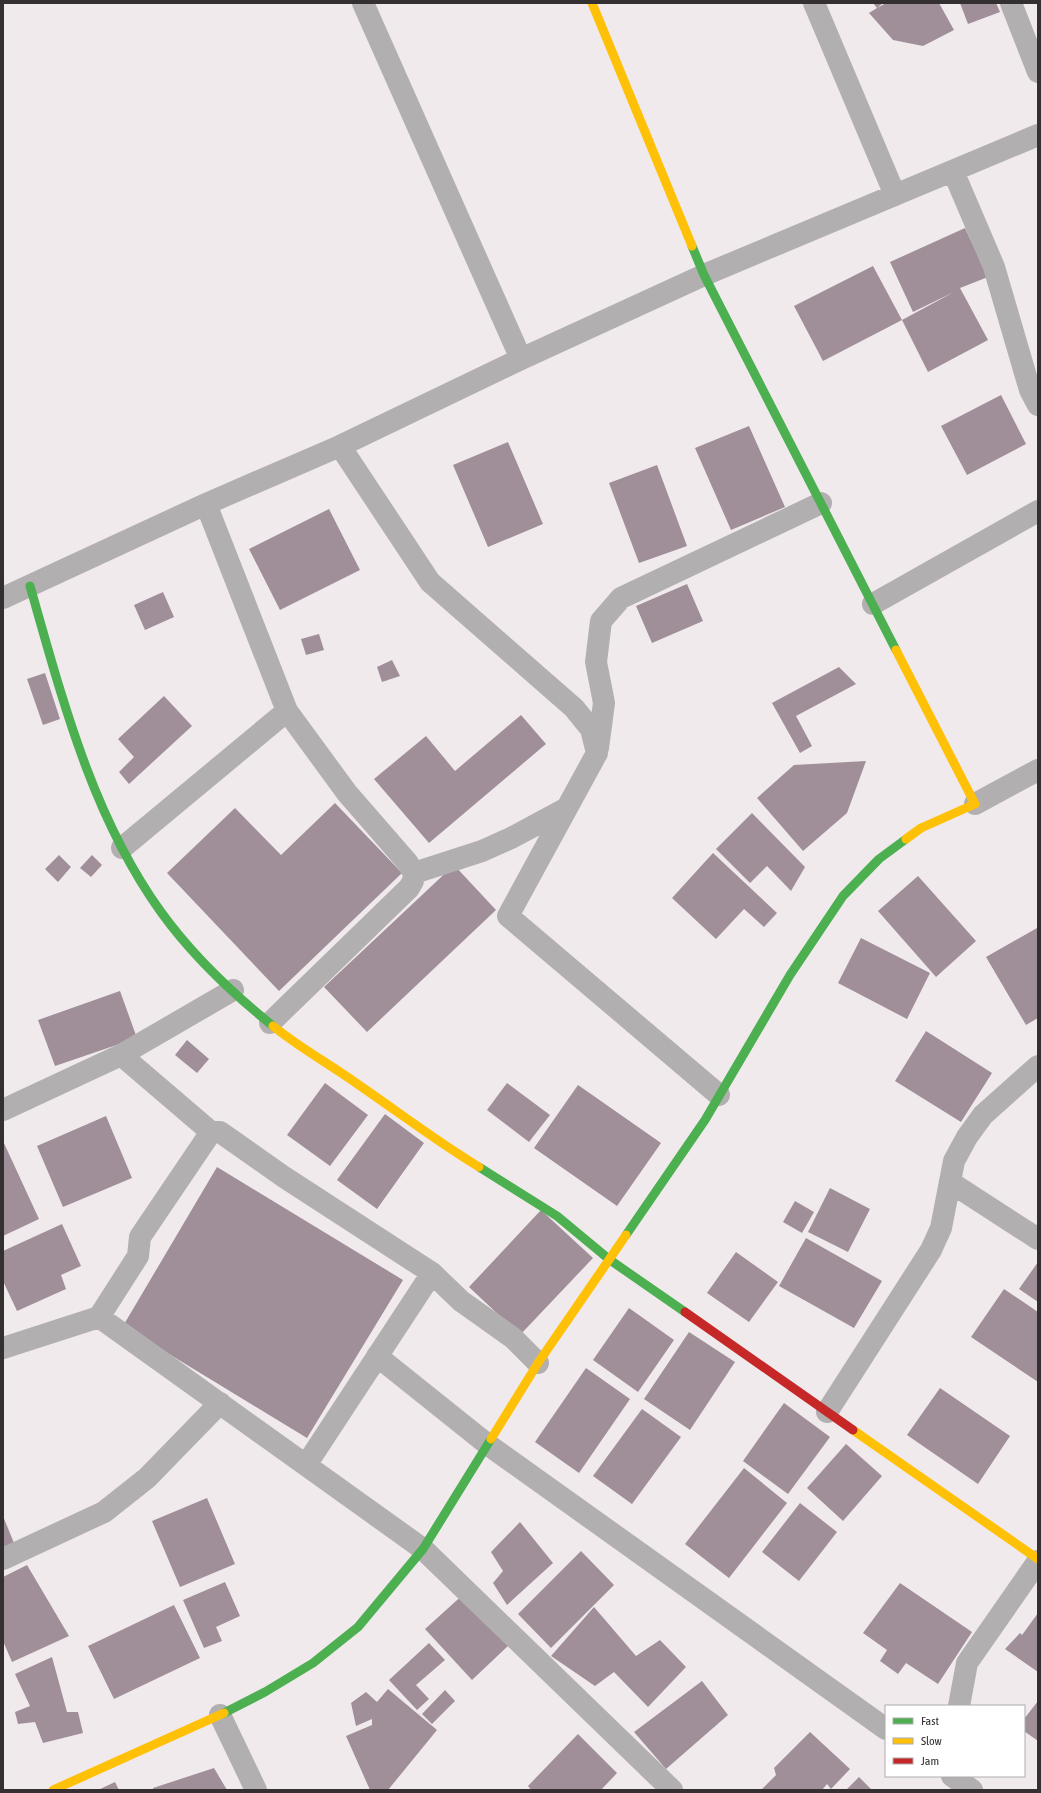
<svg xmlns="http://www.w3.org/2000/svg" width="1041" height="1793" font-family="'Asap Condensed',sans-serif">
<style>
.building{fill:#a08f98}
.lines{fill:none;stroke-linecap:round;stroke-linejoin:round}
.street{stroke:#b2afb1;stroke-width:22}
.fast{stroke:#4caf50;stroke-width:9}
.slow{stroke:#ffc107;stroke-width:9}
.jam{stroke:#c62828;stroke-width:9}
</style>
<rect width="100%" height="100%" fill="#f0eaed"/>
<!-- building -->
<path class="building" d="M873,3H883L877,8L886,3H939L954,30L923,46L893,40L869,13L877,8Z
M960,3H996L1000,12L968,24Z
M965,228L988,277L960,288L988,340L928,372L902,320L954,292L913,312L890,262Z
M873,266L902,320L823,361L794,306Z
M1001,395L1026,444L967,475L941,426Z
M749,426L785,507L731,530L695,448Z
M508,442L543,524L488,547L453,465Z
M657,465L687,546L639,563L609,483Z
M329,509L360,570L280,610L249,549Z
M687,584L703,621L652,643L636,606Z
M163,592L174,617L145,630L134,605Z
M319,634L324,650L306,655L301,639Z
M392,660L400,676L382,682L377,667Z
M839,667L856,684L796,716L812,746L800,753L772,703Z
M45,673L60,719L43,725L27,679Z
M164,696L192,726L129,784L119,772L134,757L118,739Z
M521,715L546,744L429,843L374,779L426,736L455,771Z
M866,761L847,813L803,851L757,798L794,765Z
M335,803L402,873L279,991L167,873L235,808L281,855Z
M752,813L805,867L791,891L767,866L750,883L716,849Z
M713,853L777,913L764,927L744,909L716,939L672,898Z
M59,855L71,867L58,882L45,869Z
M92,855L102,865L91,877L80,868Z
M454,865L496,910L367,1032L324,987Z
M918,876L976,941L936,977L878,911Z
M1037,928L1038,930V1018L1026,1025L986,957Z
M861,938L930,973L907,1019L838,983Z
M120,991L137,1038L55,1066L38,1020Z
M926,1031L992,1073L961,1122L895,1081Z
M187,1040L209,1059L197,1073L175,1055Z
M325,1083L368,1115L330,1166L287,1135Z
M507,1083L550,1115L529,1142L487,1110Z
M578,1085L661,1143L617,1206L534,1148Z
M385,1114L424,1143L377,1209L337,1180Z
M106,1116L132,1178L63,1207L37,1146Z
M3,1141L39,1219L3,1236Z
M217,1167L403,1280L307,1438L123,1326Z
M830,1188L870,1209L848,1252L808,1232Z
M795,1201L814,1212L802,1233L783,1222Z
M541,1210L593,1258L520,1335L469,1287Z
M62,1224L81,1266L61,1275L66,1289L17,1311L3,1281V1251Z
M806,1238L882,1281L854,1328L779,1286Z
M736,1252L778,1282L749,1322L707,1293Z
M1038,1262V1302L1019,1289Z
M1004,1289L1038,1312V1382L971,1337Z
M629,1308L674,1340L638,1392L593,1360Z
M689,1332L735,1362L690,1430L644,1399Z
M586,1368L630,1399L579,1473L535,1442Z
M940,1388L1010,1436L978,1484L907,1435Z
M784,1403L830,1437L788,1494L743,1461Z
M642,1409L681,1437L632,1504L593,1476Z
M846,1444L882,1476L843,1521L807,1488Z
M744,1468L787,1503L729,1578L685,1544Z
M207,1498L235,1564L180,1587L152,1521Z
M800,1503L837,1532L799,1581L762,1552Z
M3,1516L16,1548L3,1553Z
M520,1522L553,1563L507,1605L493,1583L503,1571L491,1552Z
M581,1551L614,1585L551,1648L518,1614Z
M27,1565L69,1636L12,1662L3,1641V1577Z
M225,1582L240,1616L216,1627L222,1641L204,1648L183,1600Z
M900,1583L972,1632L938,1684L906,1663L898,1674L880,1661L887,1650L863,1633Z
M466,1592L512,1642L472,1680L425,1629Z
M174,1605L200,1658L114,1699L88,1646Z
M594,1607L636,1656L660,1640L686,1667L648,1707L614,1672L595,1686L551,1656Z
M1038,1613V1672L1005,1649L1020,1633L1022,1635Z
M429,1643L445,1660L416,1685L429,1699L417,1710L389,1680Z
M52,1657L67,1712H78L83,1733L43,1743L35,1722L18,1724L15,1712L30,1706L15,1674Z
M702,1681L728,1715L666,1769L634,1732Z
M388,1689L437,1730L388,1790H370L346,1736L372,1725V1719L356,1726L351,1703L366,1692L377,1702Z
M445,1690L455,1701L432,1724L422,1714Z
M1038,1701V1741L1024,1731V1719Z
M810,1732L850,1769L831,1789L827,1784L822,1790H761L776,1775L774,1768Z
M578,1734L617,1773L601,1790H531L528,1786Z
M214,1768L227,1790H153V1788Z
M859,1777L872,1790H846Z
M115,1782L119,1790H98Z"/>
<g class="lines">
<!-- street -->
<path class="street" d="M363,3L521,359
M814,3L895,195
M1011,3L1038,72
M953,171L994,267L1030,390L1038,405
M340,446L430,582L574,708L591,729L597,753L508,916L719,1095
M206,504L287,711L347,793L407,862L414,873L413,881L409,888L270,1023
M3,598L206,504L340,446L521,359L704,275L1038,135
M873,604L1038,511
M598,748L604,703L596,662L601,621L621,598L821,503
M975,804L1038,770
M122,848L287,711
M414,873L482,851L511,838L567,808
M121,1055L211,1132H220L284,1177L432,1273L461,1301L513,1338L538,1363
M3,1110L121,1055L233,990
M950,1182L1038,1239
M99,1317L423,1549L672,1790
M3,1348L99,1317L138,1256L140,1237L211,1132
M377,1356L487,1444L886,1729
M827,1412L931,1250L941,1228L954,1161L967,1137L983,1115L1038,1066
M306,1465L432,1273
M3,1559L104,1512L147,1478L220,1403
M959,1706L967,1663L1038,1561
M220,1715L256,1790
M952,1776L972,1790"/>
<!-- fast -->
<path class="fast" d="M692,246L704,275L896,650
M30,586C62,698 92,816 161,912C192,955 232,993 273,1026
M479,1167L557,1216L610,1260L685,1312
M626,1235L705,1120L790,975L843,896L879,859L906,839
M224,1713L265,1692L313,1663L358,1627L423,1549L491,1439"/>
<!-- slow -->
<path class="slow" d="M592,3L692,246
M896,650L975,804L921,828L906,839
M273,1026C300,1048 328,1063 356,1083C397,1111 436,1141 479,1167
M853,1430L1038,1559
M491,1439L538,1363L626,1235
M53,1790L224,1713"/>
<!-- jam -->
<path class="jam" d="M685,1312L853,1430"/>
</g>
<!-- border -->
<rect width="1041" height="1793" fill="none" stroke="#342f31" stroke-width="8"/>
<!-- legend -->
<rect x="885" y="1705" width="140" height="72" fill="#ffffff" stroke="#aeacad"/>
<rect x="893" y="1718" width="20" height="6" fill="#4caf50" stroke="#aeacad"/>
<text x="921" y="1725" font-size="12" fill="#342f31">Fast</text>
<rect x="893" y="1738" width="20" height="6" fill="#ffc107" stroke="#aeacad"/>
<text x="921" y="1745" font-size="12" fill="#342f31">Slow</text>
<rect x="893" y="1758" width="20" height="6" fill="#c62828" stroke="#aeacad"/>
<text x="921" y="1765" font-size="12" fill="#342f31">Jam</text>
</svg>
